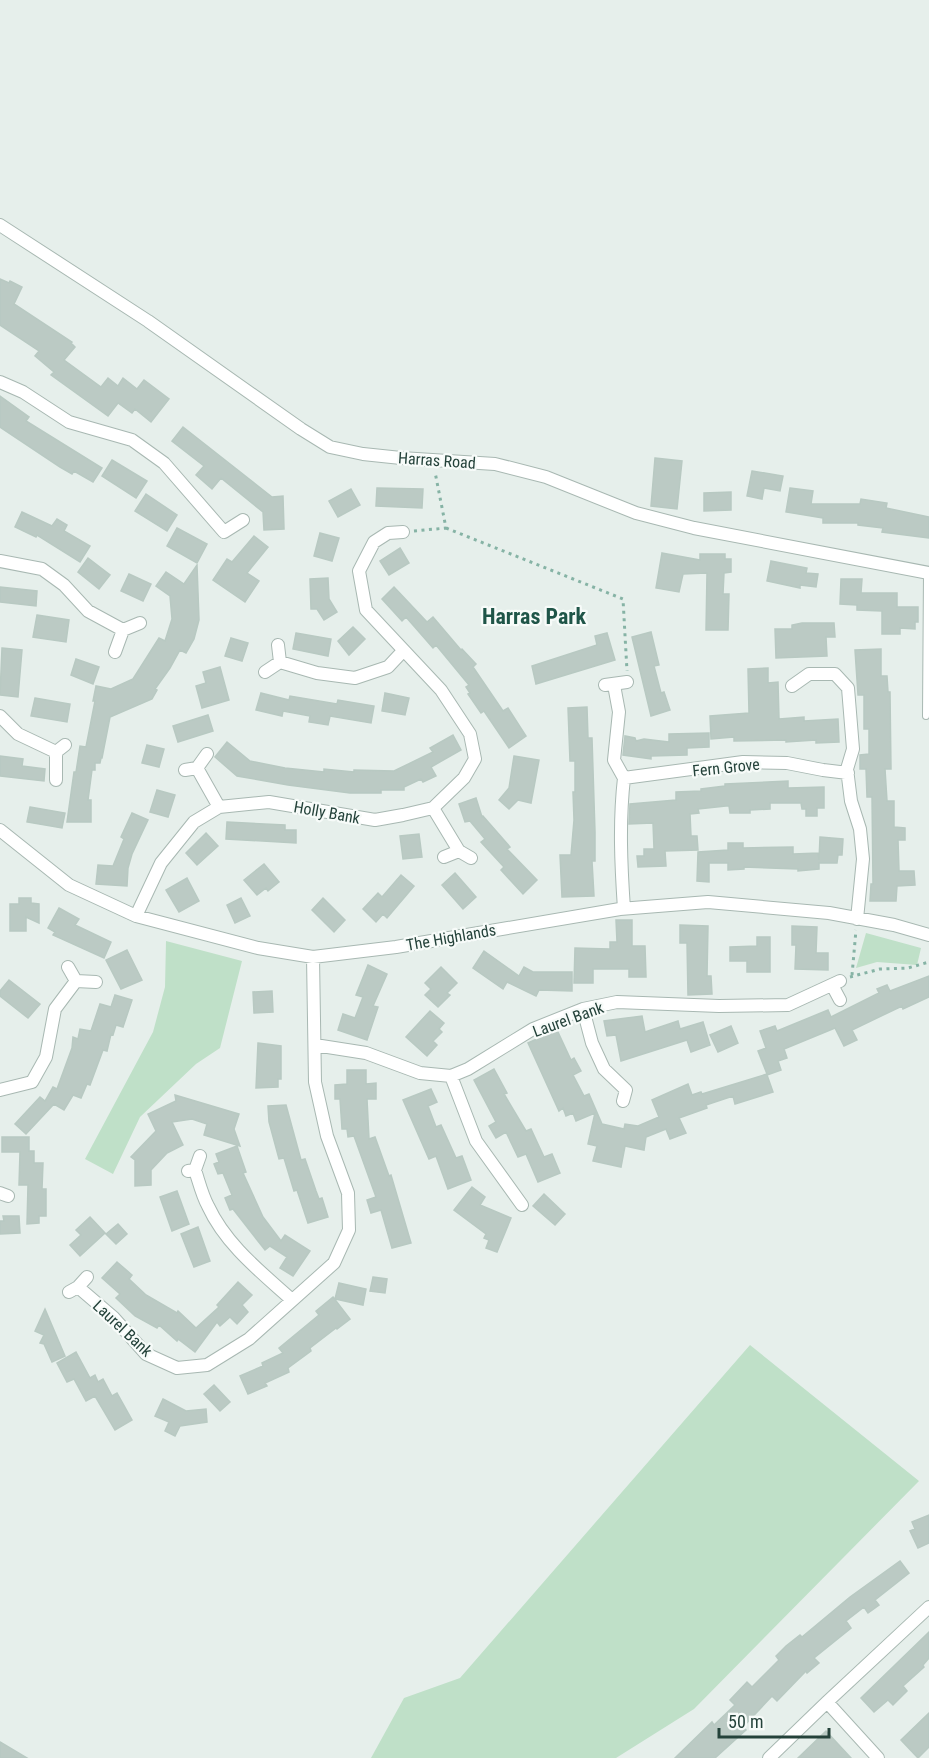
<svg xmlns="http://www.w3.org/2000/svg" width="929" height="1758" font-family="'Roboto Condensed',sans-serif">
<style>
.green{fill:#bfe0c8}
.building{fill:#bbcac4;stroke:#b8c9c2;stroke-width:1.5}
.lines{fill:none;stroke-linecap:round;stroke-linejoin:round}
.lane-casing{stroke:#a8b8b2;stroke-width:8}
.street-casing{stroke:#a8b8b2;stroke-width:14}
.path{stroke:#86b3a5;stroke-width:3;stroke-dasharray:3 4.5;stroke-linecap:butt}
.lane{stroke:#fff;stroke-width:6}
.street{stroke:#fff;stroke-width:12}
.labels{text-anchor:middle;stroke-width:4.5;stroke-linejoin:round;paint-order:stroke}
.street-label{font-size:16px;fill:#24423a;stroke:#f7fbf9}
.district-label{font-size:22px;font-weight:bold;fill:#1f5548;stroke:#f7fbf9}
</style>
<rect width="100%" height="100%" fill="#e6efeb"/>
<!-- green -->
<path class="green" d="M866,933L921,948L917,965L877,962L856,968Z
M166,941L242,961L220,1048L196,1064L140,1117L113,1174L85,1159L153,1032L165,987Z
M750,1345L919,1481L694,1709L616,1758H371L404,1698L460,1678Z"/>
<!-- building -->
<path class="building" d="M0,279L9,283L10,281L22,287L14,304L72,342L71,343L75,347L64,360L101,387L108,378L118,386L123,378L137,389L144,380L169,399L151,422L135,409L132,413L118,403L108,416L51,375L54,372L35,356L39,351L0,325Z
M0,396L29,417L26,421L102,468L93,482L74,471L72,474L60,467L0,427Z
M183,427L272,497L283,496L284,529L264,530L263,512L221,478L212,489L196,475L204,466L172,441Z
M655,458L682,461L677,509L651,506Z
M112,460L147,481L136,498L102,476Z
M752,471L783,476L780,491L764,488L762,499L747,496Z
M377,488L423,489L422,508L376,506Z
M790,488L813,491L811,504H860L861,499L887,503L886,508L929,517V538L882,532L883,528L858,525V523H823V518L786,512Z
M351,489L360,505L338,517L329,501Z
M731,492V510L704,511V493Z
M146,494L177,515L167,531L135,511Z
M22,512L52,526L57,519L67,525L64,531L90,546L80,562L37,535L36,537L15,527Z
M177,528L207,544L197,563L167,546Z
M320,533L339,538L332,561L314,556Z
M254,536L268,547L247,573L259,581L245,602L213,580L227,559L232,562Z
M400,548L409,563L389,575L380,561Z
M662,553L700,560V554H725V559H731V572L724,573L723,594H729L728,630H706L707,573L683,574L679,592L656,588Z
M88,558L110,575L99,589L78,572Z
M771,561L807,568L806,573L818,574L816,587L800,585V588L767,581Z
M197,565L199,620L194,639L186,653L180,650L170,668L155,689L157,690L152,699L110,717L102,758H101L100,763H95V770H92L88,800H91V822H67L74,772H76L80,746L86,747L95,701H93L96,686L111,689L133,679L159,638L165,641L172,619L170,596L156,586L166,572L184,584Z
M129,574L151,584L143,601L121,591Z
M328,578L329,599L337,612L324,620L317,609H311L310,579Z
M841,579H862L861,593H897V607H918V622H915V629L900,628V634H882V611L857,610V605L840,604Z
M0,587L37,591L36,606L0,602Z
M394,587L427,622L433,617L461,650L462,649L476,664L473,667L503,711L508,708L526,736L509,748L484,711L481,713L468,694L470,693L466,687L469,685L436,645L433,648L406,617L402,621L382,599Z
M37,615L69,620L66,642L33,637Z
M802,623H834L835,637H826L827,656L776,658L775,629H792V625Z
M353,627L365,639L349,655L338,641Z
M651,632L659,665L654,666L661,693L664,692L670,710L651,716L632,637Z
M296,633L331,639L328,656L293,649Z
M607,633L615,660L536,684L532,666L597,645L595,636Z
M231,638L248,643L242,661L225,656Z
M2,648L22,650L18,697L0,695Z
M881,649V676H887L888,692H890L891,769H885L887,801H894V827L905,828V840H898L899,871H914L915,885L897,886L896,901H870L871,884H873L872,797H867L866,769H860V755L869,754V729H864V695H858L855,650Z
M76,659L99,667L93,684L71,675Z
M220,667L229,700L202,708L196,686L206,683L203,672Z
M768,668V683L778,682L779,719L804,717V721L838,719L839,742L816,743V740L786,742V740L734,741V737L711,739L710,716L749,713L748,669Z
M261,693L289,700L290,696L337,704L338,700L374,706L371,723L330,716L328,725L309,722L310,716L283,711L282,716L256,710Z
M385,693L409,698L405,715L382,711Z
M35,698L70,704L67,722L31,716Z
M587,707L588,738H592L595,832V861H592L594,896L562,897L560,855H571L574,820L573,792H575V761H570L568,708Z
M208,715L213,731L178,742L173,726Z
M709,733V747L687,748V755L651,756V759L623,755L625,736L635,738L636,741L644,739L669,742V734Z
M453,735L461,750L431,767L436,776L423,782L421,779L404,787V790H381V793H350L288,785L237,776L215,757L227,742L250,761L285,768L324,772V769L354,772V770L394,771L433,752L430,748Z
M147,745L164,749L159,767L142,763Z
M0,756L23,759L22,766L45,769L44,781L0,776Z
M514,756L539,760L531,803L518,800L509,809L499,800L509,788Z
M788,781V788L824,787V808H817V816H806V809H802L801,803H770V809L750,810V813H730L729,806H726L698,809L699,813L690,814L691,836H697L698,850L665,851L666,866L638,867L637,856H644V849H654L653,823L629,824L630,804L676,800V792L701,791V789L725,786V784Z
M157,790L175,795L168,817L150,812Z
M476,798L482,817L483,816L510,847L507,849L537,880L523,894L501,870L504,867L481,842L485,839L470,821L465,822L459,804Z
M30,807L65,813L62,828L27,822Z
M132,813L148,820L132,854L128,868L127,886L96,884L98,865L113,866L124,839L121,837Z
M227,822L285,825V830H296V843L226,839Z
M206,833L218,846L197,865L186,853Z
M419,834L422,857L403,859L400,836Z
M820,837L843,839L842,855H838L837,863H819V869L798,871V869L744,867V869L728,870V863H709V882L697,881L698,852L728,850V843H743V848L793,847V854L818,853L819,860Z
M264,864L279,882L268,891L266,888L257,895L244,880Z
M455,873L476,897L463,909L442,885Z
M401,875L414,886L387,918L383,914L376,922L363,909L378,893L382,897Z
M187,878L199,901L179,912L166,890Z
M19,898H31V903L39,904V923L26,917V931H10V904H19Z
M241,898L250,916L235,923L227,905Z
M323,898L345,920L334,932L312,910Z
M59,908L79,919L75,925L111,942L104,958L53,935L55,932L48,928Z
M616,920H632V946H645L646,977H629V969H593V983H574L575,948L610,949V942H617Z
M680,925L708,926L707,976H711L712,994L688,995L687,943H680Z
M792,926L817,927L816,953H828V970L795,969L796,945H792Z
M757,937H770V972H747V961H730V947L757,946Z
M127,950L142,980L121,989L106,960Z
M484,951L519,976L524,967L533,972H572V991L539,990L536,996L507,982L503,989L473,968Z
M368,965L387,974L373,1006L378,1007L367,1040L338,1030L343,1014L355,1018L363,997L356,995Z
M441,967L457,983L447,993L450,995L438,1007L425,995L431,989L425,983Z
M929,976V997L903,1009L902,1006L852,1030L857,1040L844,1046L835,1028L784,1049L787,1058L778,1061L781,1070L767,1075L773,1092L735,1104L733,1096L706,1105L707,1108L679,1118L686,1133L670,1139L666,1129L646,1137L644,1150L625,1146L621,1167L593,1161L597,1146L588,1144L595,1113L576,1121L573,1113L566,1116L563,1108L559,1111L528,1043L557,1030L571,1060L574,1058L581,1071L573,1075L584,1096L589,1094L602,1124L624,1129L625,1124L638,1126L659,1117L652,1100L688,1084L692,1095L701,1092L702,1094L767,1074L758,1051L766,1048L760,1031L775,1026L777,1031L828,1010L831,1017L879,993L877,989L887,985L890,991Z
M9,980L40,1004L28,1018L0,996V991Z
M272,991L273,1012L254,1013L253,992Z
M115,995L132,1000L123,1027L116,1025L113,1035L111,1034L107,1051L103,1050L90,1085L87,1084L81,1098L73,1095L64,1110L54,1104L26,1134L15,1124L40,1097L45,1101L53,1087L57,1089L72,1048L73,1037L78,1039L80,1029L91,1031L100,1004L111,1007Z
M430,1011L444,1023L439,1029L442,1032L433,1041L437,1045L427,1056L406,1037Z
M642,1016L645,1032L678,1021L680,1029L703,1022L710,1045L691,1052L687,1040L621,1061L616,1035L607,1036L604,1021Z
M731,1026L738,1043L718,1052L710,1035Z
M258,1043L281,1046V1079H278V1087L256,1088Z
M494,1069L507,1093L504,1094L526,1131L531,1129L544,1157L552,1154L560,1173L538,1182L526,1154L518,1157L506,1132L496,1138L489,1126L496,1122L474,1080Z
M347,1070H366V1084L376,1083V1099H367L369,1139L375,1137L389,1176L391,1175L411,1243L392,1248L381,1210L371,1213L367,1200L376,1197L354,1136L348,1137L347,1129H342L340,1099H335V1085L347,1084Z
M431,1089L437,1102L428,1106L436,1127L441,1125L456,1158L462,1156L471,1180L448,1189L436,1156L429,1159L403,1100Z
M175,1095L239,1114L234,1129L240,1146L204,1135L207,1124L192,1119L172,1122L183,1145L167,1153L151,1170V1185L135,1186V1160L131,1157L156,1131L148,1114L176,1101Z
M286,1105L301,1160L305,1159L316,1191L319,1199L322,1198L328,1217L308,1223L297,1190L294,1191L284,1158L279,1159L269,1122L268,1106Z
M2,1137H29V1151H34V1163H43L42,1189H46V1216H39V1223L27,1224L28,1185H19L20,1152H2Z
M237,1146L246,1172L243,1173L263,1217L281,1241L285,1235L310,1251L293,1276L280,1268L287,1257L270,1246L265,1250L233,1209L230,1210L225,1198L232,1195L223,1173L218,1174L214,1164L219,1162L216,1154Z
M472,1187L485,1197L480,1205L511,1218L497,1252L486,1248L489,1240L484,1238L486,1234L454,1210Z
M177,1191L189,1224L172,1231L160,1197Z
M544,1194L565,1214L555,1225L533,1206Z
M3,1216H19L20,1233L0,1234V1221H4Z
M90,1217L105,1233L80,1256L70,1245L81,1235L76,1230Z
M118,1224L127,1234L116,1244L106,1234Z
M198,1227L210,1261L194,1267L181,1234Z
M117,1262L132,1275L129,1279L146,1295L177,1313L178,1311L196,1328L219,1307L217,1305L238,1282L252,1295L242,1305L248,1312L237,1324L230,1317L220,1326L217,1322L195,1352L178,1339L177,1341L159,1325L157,1328L135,1316L116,1298L120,1294L102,1278Z
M373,1277L387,1279L385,1293L370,1291Z
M339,1283L366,1289L363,1305L335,1299Z
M333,1297L350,1319L337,1329L336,1328L310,1348L311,1351L288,1368L289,1372L265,1383L267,1386L248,1394L240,1376L263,1366L262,1363L283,1353L279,1348L319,1315L316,1311Z
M45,1309L65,1356L52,1362L44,1344L40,1343L44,1335L35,1331Z
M76,1352L90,1378L95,1375L98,1382L103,1379L112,1396L117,1393L132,1420L115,1430L95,1396L86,1401L74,1379L67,1382L57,1363Z
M214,1385L230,1402L220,1411L204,1394Z
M163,1399L186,1411L206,1409L207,1422L180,1426L175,1436L165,1431L169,1422L155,1416Z
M929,1515V1543L918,1548L910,1531L915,1529L912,1522Z
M900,1561L909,1573L875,1600L879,1605L868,1613L864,1607L846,1621L851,1628L814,1658L819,1663L807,1673L806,1671L777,1701L772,1696L743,1727L746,1730L715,1758H675L712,1722L714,1725L735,1705L730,1700L747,1682L752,1687L779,1660L776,1656L786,1646L800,1635L802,1637L850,1597Z
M929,1632V1658L923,1665L924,1667L903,1686L907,1691L893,1705L888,1700L874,1712L861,1698Z
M929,1713V1747L918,1758L901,1740Z
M826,1731L851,1758H798Z
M0,1742L27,1758H0Z"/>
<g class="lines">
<defs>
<path id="lane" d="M926,716L927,573"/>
<path id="street" d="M0,225L148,321L301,429L330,447L363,454L401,458L495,464L546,477L636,513L694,528L929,573
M0,382L23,392L69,422L132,440L164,463L224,532L243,520
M0,561L42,569L64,585L88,611L123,630L140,623
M278,645L280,662
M115,652L123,630
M265,672L280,662L317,673L355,678L388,667L403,651
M605,685L627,682
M614,685L619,712L614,760L624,778
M792,686L809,674H835L848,688L853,749L847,769L851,801L860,829L863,859L857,919
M0,716L18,734L56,752L65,745
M197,768L219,807
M185,770L197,768L207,754
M624,778L743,762L787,763L823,770L848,773
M624,778C619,822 621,865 624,909
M56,780V752
M433,808L459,851L471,858
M0,830L69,885L136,916L258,948L313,957L396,947L620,909L708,902L829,913L894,925L929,935
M444,857L459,851
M136,916L161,863L194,822L219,807L269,802L375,820L403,815L433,808L464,778L475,759L470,734L441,690L366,610L359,571L374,542L388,533L403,532
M68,967L76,981
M832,985L840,1000
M583,1009L592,1043L604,1069L626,1090L623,1101
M315,1045L366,1053L420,1073L451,1076L468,1069L533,1029L583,1009L617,1002L719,1006L788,1005L840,981
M451,1076L476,1141L522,1205
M0,1090L32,1082L46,1057L55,1009L76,981L96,982
M195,1170C199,1182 202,1195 208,1206C226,1245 261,1272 292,1300
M188,1171L195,1170L200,1156
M0,1193L8,1196
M78,1287L113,1317L146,1354L177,1368L207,1365L249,1339L334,1263L349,1230L348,1193L327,1136L315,1082L313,957
M69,1292L78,1287L87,1277
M827,1702L878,1758
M769,1758L827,1702L929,1607"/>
</defs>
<!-- lane casing -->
<use href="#lane" class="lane-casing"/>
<!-- street casing -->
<use href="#street" class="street-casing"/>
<!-- path -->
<path class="path" d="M446,528L623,599L627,671
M414,531L446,528L435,472
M852,975L856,930
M850,977L880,969L908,968L929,962"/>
<!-- lane -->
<use href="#lane" class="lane"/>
<!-- street -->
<use href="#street" class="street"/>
</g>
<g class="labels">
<!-- street labels -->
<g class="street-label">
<text transform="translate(437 460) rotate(4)" y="6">Harras Road</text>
<text transform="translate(726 767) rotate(-6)" y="6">Fern Grove</text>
<text transform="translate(327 812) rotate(10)" y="6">Holly Bank</text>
<text transform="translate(451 937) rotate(-10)" y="6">The Highlands</text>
<text transform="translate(568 1019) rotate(-20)" y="6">Laurel Bank</text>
<text transform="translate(123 1328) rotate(43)" y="6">Laurel Bank</text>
</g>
<!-- district labels -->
<g class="district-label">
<text x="534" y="624">Harras Park</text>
</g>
</g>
<!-- scale -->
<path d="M719 1728v9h110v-9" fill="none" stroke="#24423a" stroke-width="3"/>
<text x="728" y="1728" font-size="18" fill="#24423a" stroke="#f7fbf9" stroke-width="4.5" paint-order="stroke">50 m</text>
</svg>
